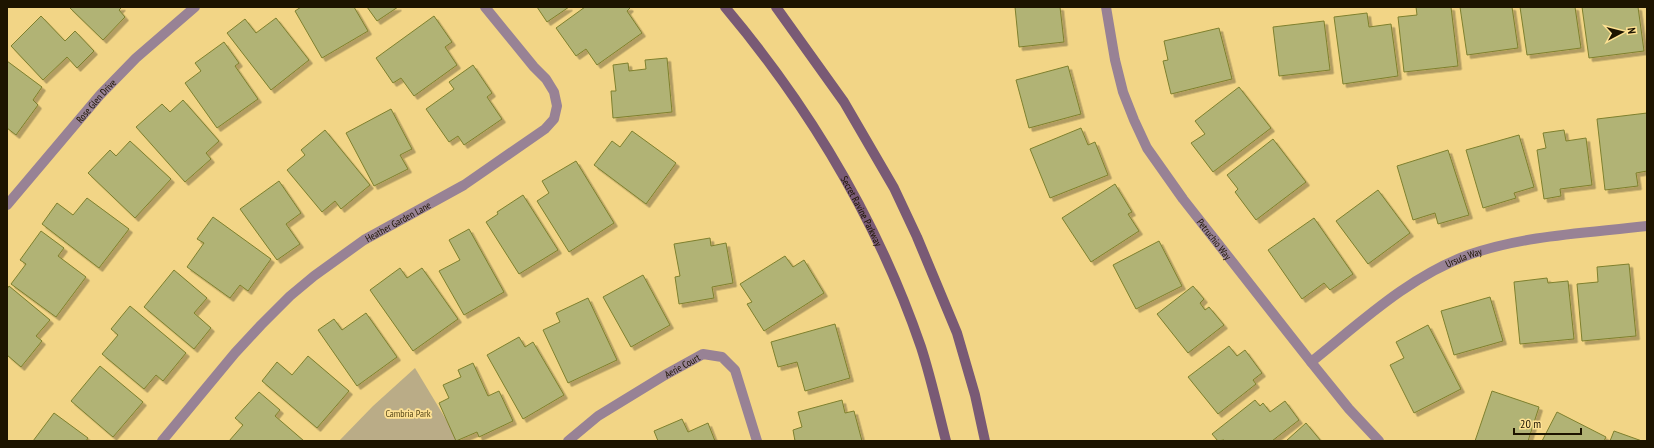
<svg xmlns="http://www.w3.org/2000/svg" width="1654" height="448" font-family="'PT Sans Narrow',sans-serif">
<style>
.green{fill:#baac87}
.building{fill:#b1b374;stroke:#7e802e;filter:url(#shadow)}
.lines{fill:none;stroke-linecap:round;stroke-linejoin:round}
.street{stroke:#988295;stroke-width:10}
.secondary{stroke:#795a75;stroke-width:10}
.labels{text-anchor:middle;stroke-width:3.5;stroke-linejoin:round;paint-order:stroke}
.street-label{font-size:10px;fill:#1d1400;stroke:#ffe293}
.park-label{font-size:10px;fill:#574718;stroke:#ffe293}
</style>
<defs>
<filter id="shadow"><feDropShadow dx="3.5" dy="3.5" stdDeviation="0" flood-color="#0004"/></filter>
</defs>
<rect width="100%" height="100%" fill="#f2d586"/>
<!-- green -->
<path class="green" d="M415,368L459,441H339L373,406Z"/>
<!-- building -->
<path class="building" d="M69,7H122L119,10L125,17L103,40Z
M301,7H354L368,31L322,58L295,11Z
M367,7H398L377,21Z
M537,7H569L547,22Z
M585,7H629L630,8L627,11L642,33L597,65L586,49L576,56L556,28Z
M1015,7H1060L1064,42L1019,47Z
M1416,7H1451L1458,66L1404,72L1398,17L1417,15Z
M1460,7H1512L1518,48L1467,55Z
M1520,7H1575L1581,48L1527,55Z
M1582,7H1638L1644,51L1589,58Z
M1367,13L1369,27L1391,24L1398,76L1343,84L1334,17Z
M41,16L65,41L75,31L94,51L77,68L67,57L43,80L11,46Z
M434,16L452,42L445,47L457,65L414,96L401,78L393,83L376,58Z
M276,18L309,60L271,90L227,33L245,19L256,33Z
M1324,21L1330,70L1279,76L1273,27Z
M1219,28L1232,79L1171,94L1163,61L1168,60L1164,41Z
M224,42L239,63L235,66L258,99L217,128L185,83L201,71L195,63Z
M667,58L672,112L613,118L611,91H616L613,65L628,63L629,71L646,69L645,60Z
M7,61L42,87L33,100L38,105L16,135L7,128Z
M473,65L492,93L487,97L502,119L464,145L458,136L449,142L426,109L454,89L449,82Z
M1068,66L1081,114L1029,128L1016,80Z
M1239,87L1271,128L1213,172L1191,143L1205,134L1195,121Z
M183,100L219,141L206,153L211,159L185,182L136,127L162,104L170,112Z
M391,109L412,149L400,155L408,169L374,186L346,133Z
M1647,113V171L1636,173L1638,186L1605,190L1597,119Z
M1081,128L1088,145L1095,142L1108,175L1050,198L1030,149Z
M325,130L370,185L341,209L335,201L322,212L287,170L305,155L301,150Z
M1564,130L1566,141L1586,138L1592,185L1560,189L1561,196L1544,199L1537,150L1546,148L1543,133Z
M632,131L676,163L646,204L594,165L612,141L620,147Z
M1519,135L1534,187L1514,193L1516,198L1483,208L1466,150Z
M1273,139L1306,182L1256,220L1235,192L1238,189L1227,175Z
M130,141L171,179L135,218L88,173L110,150L116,156Z
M1448,150L1469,215L1438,224L1435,213L1413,220L1397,166Z
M576,161L614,223L569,252L537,201L549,193L542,181Z
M279,181L301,213L286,224L300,244L277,260L240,209Z
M1115,184L1132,212L1128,214L1139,231L1091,262L1062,218Z
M1378,190L1410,233L1368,264L1336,221Z
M523,195L558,250L519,274L486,222L498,214L497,212Z
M87,198L129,229L99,268L42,224L57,203L73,215Z
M213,217L271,259L248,291L240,285L230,298L187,267L204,243L197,239Z
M1314,218L1353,274L1330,290L1324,283L1302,299L1268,250Z
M469,229L504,292L464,315L439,271L460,260L449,240Z
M41,231L64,248L58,256L86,277L56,317L11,284L26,264L20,260Z
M710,238L711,246L726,243L733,283L712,287L714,298L679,304L675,277L680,276L674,244Z
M1159,241L1182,286L1136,309L1113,265Z
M785,256L793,267L804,260L824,293L764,331L747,304L752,302L740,284Z
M1629,264L1636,336L1582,341L1577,284L1598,282L1597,267Z
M400,268L407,278L422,268L458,319L413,351L370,290Z
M174,270L207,298L194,313L211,328L194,349L144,307Z
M643,275L670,325L631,347L603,297Z
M1547,278L1548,283L1568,281L1574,339L1520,344L1514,282Z
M9,286L50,320L36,336L42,341L21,367L7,355V289Z
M1193,286L1204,299L1200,303L1205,310L1209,307L1224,325L1188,353L1157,314Z
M1490,297L1503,341L1454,355L1441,311Z
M588,298L617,360L568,383L543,330L560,322L556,313Z
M130,306L186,353L163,381L156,375L144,389L102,354L118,335L111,329Z
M366,313L397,357L357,386L318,330L334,319L342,330Z
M835,324L850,378L805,391L797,362L778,367L771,342Z
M1428,325L1461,389L1414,413L1390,365L1404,358L1396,342Z
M519,337L525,347L533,342L564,395L523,419L487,355Z
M1229,346L1237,356L1245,350L1262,373L1253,380L1256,384L1218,414L1188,377Z
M308,356L349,391L317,428L262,381L277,362L292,375Z
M473,363L488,396L499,391L513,421L479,437L477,432L456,441L439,403L449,398L443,385L461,377L458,370Z
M100,366L143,402L113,437L71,401Z
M1492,391L1539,407L1528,441H1475Z
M259,392L280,410L275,416L304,441H229L243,425L235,418Z
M842,400L845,413L854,411L862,441H795L793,430L802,427L798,412Z
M1255,400L1260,406L1263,403L1270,412L1285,401L1299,420L1272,441H1225L1224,440L1218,441L1212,434Z
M1557,412L1606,437L1604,441H1542Z
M54,413L88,438L86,441H33Z
M682,419L688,432L708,423L715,441H658L654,431Z
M1306,423L1321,441H1286Z
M1614,431L1642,441H1610Z"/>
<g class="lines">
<!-- street -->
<g class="street">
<path id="s1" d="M1106,7L1115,60L1123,92L1134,120L1147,148L1183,199L1311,362L1349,409L1379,441"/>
<path id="s2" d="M7,205L100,95L136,58L195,7"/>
<path id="s3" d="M1311,362C1360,323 1408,277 1468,255C1525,235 1588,233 1647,226"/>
<path id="s4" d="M162,441L235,353L261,325L290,296L314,276L364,240L464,185L545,129L554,119L557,106L554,92L546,79L534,67L485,7"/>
<path id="s5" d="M568,441L598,416L665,375L703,354L722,357L735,370L757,441"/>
</g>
<!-- secondary -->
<g class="secondary">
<path id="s6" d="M725,7C810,108 878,222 921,347C931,378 938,410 946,441"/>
<path d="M776,7L844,102L894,188L917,237L957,333L975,395L985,441"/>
</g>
</g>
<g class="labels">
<!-- street labels -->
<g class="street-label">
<text dy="4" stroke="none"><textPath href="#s2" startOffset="137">Rose Glen Drive</textPath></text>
<text dy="4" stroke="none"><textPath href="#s6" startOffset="246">Secret Ravine Parkway</textPath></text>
<text dy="4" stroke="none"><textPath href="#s4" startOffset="325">Heather Garden Lane</textPath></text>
<text dy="4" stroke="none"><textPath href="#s1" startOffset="261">Petruchio Way</textPath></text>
<text dy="4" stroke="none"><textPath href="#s3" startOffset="186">Ursula Way</textPath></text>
<text dy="4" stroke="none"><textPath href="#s5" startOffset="137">Aerie Court</textPath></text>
</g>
<!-- park labels -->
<g class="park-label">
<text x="408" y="417">Cambria Park</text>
</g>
</g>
<!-- border -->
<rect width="1654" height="448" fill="none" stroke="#1d1400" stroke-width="16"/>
<!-- north arrow -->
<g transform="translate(1622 32) rotate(83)" stroke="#ffe293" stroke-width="3" paint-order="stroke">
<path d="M0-3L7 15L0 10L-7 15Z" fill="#1d1400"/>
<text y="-6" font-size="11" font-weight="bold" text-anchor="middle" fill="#1d1400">N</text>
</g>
<!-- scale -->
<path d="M1514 428v6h67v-6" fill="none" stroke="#1d1400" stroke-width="2"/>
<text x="1520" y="428" font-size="12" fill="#1d1400" stroke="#ffe293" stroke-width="3" paint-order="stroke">20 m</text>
</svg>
